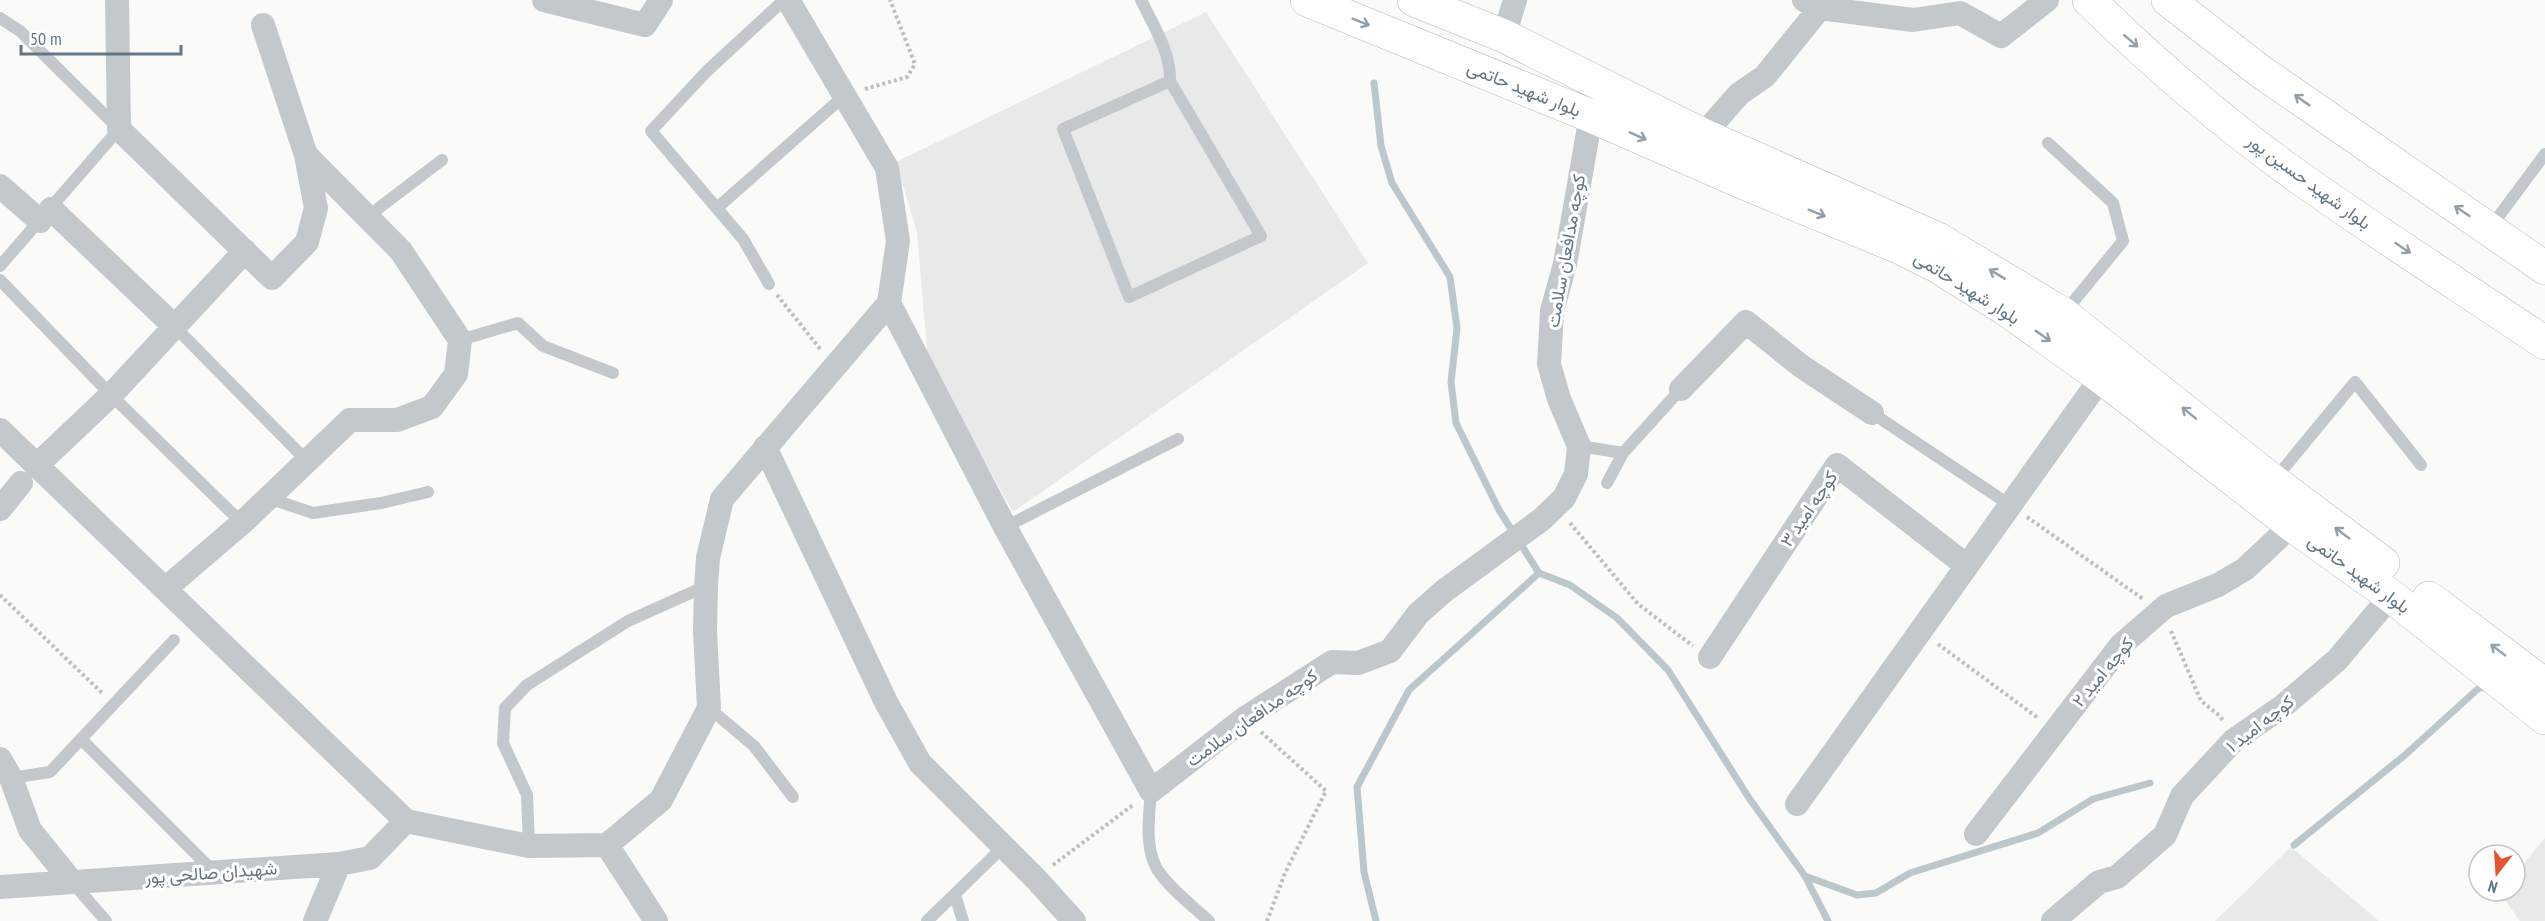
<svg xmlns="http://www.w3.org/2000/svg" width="2545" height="921" font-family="'PT Sans Narrow',Vazirmatn,sans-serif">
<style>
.built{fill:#e8e9e9}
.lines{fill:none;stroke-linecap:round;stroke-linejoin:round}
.stream{stroke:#bbc7cb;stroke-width:7}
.secondary-casing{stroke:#b3babf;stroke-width:34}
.primary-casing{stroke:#b5babe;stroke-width:34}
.path{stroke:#bbbfc2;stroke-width:4;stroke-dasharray:3 3;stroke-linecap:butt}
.service{stroke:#c3c8cc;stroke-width:12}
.minor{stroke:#c3c8cc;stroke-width:24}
.secondary{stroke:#fff;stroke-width:33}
.primary{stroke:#fff;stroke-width:33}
.oneway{stroke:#939fa8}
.labels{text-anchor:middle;stroke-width:6;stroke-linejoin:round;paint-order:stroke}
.street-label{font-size:18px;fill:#657683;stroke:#fff}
</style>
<rect width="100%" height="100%" fill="#fafaf8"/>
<!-- built -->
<path class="built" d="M1206,12L1368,263L1013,512L928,361L917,232L896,162Z
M2545,838V921H2520L2500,893L2515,891V874Z
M2291,847L2379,921H2215Z"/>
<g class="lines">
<!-- stream -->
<path class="stream" d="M1374,83L1381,146L1392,183L1450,277L1457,328L1451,382L1456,423L1499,510L1539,573L1570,585L1617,618L1668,670L1749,798L1805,876L1828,921
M2294,845L2405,755L2480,687L2489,689
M1805,876L1857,895L1876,893L1910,873L2038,833L2093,799L2150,783
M1376,921L1364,872L1357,787L1409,690L1539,573"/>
<defs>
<path id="secondary" d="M1307,0L1591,116L1744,183L1901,248L1937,266L2004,308L2101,377L2292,525L2391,596L2545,718
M1414,0L1504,36L1703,135L1938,239L2063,314L2273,481L2383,563
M2429,598L2545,685"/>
<path id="primary" d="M2089,0C2155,65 2228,127 2304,181C2383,237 2465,289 2545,343
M2168,0L2260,71L2545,268"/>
</defs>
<!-- secondary casing -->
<use href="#secondary" class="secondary-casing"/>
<!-- primary casing -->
<use href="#primary" class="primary-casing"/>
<!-- path -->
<path class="path" d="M865,89L907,77L915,64L890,0
M777,295L821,350
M2027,517L2143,599
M1570,523L1638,604L1693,646
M0,595L103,694
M2171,631L2201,701L2220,716L2223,721
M1938,644L2038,718
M1261,732L1326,791L1285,873L1267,921
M1053,865L1133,805"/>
<!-- service -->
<path class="service" d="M1141,0C1153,25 1171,52 1170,81L1261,236L1129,297L1063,129L1170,81
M0,18L20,31L119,129L0,266
M2048,143L2113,203L2123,241L2064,313
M717,208L845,95
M367,217L442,160
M2490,228L2545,154
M0,280L111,395L242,523
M769,284L743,239L651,131L707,71L784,0
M174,326L307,461
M460,340L518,323L543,346L613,373
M1872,413L2010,505
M1579,446L1623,453
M2274,480L2355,382L2421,465
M1607,483L1623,453L1681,389
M268,498L313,513L381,503L428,492
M1005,527L1178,439
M709,708L754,746L793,797
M82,740L213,871
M11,778L50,772L174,640
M1151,791C1149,817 1143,854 1162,876C1175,893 1194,907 1209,921
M529,846L527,795L503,743L505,708L527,685L628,621L706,586
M72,882L106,921
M955,895L963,921
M927,921L1003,847"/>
<!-- minor -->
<path class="minor" d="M117,0L119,129L272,278L307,242L316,208L306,155
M544,0L645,25L661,0
M1804,0L1820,8L1913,20L1960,13L2001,36L2047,0
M1504,36L1515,0
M1703,135L1739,94L1765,76L1820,8
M0,186L40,221
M51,209L174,326
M889,303L1005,527L1151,791L1245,718L1332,662L1358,663L1390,651L1418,614L1444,591L1541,520L1564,498L1576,474L1579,446L1559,399L1549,364L1552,311L1565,264L1591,116
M1681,389L1746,322L1801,366L1872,413
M0,430L406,821L529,846L607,845L661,800L709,708L705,631L706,586L708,558L722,499L889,303L898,241L887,168L788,0
M765,447L886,702L920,763L1036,879L1074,921
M37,465L111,395L245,251
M0,509L21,483
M165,589L242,523L350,420H397L432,407L456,374L460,340L401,251L306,155L263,25
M1710,657L1837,465L1967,566
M0,759L11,778L30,830L72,882
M1797,804L2111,364
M1976,834L2121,645L2166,606L2218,585L2245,569L2292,525
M607,845L656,921
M0,887L339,864L370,858L406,821
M315,921L339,864
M2053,921L2099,882L2117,877L2165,835L2182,796L2234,740L2283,706L2337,660L2391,596"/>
<!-- secondary -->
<use href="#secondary" class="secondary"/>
<!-- primary -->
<use href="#primary" class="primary"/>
</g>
<!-- one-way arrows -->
<defs><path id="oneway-shaft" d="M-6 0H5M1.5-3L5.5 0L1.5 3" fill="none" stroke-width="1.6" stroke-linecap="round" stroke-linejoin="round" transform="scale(1.5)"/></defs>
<g class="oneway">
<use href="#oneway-shaft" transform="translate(1361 22) rotate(22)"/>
<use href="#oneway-shaft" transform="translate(2131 41) rotate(41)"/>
<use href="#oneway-shaft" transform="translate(2302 100) rotate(-145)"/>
<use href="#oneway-shaft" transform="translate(1638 136) rotate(24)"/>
<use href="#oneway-shaft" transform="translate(2462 211) rotate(-146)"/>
<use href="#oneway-shaft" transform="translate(1817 213) rotate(22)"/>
<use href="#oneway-shaft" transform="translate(2403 248) rotate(34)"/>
<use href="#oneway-shaft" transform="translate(1997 274) rotate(-149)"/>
<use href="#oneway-shaft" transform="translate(2043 336) rotate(35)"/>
<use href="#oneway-shaft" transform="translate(2189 413) rotate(-141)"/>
<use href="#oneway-shaft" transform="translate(2342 533) rotate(-143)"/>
<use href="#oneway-shaft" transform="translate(2498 650) rotate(-143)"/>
</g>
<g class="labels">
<!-- street labels -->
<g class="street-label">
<text transform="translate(1524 89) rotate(22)" y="6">بلوار شهید حاتمی</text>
<text transform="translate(2309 182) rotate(36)" y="6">بلوار شهيد حسین پور</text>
<text transform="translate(1566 251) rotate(-80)" y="6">کوچه مدافعان سلامت</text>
<text transform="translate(1967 288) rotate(32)" y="6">بلوار شهید حاتمی</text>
<text transform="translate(1809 509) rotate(-56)" y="6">کوچه امید ۳</text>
<text transform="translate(2359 574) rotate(36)" y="6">بلوار شهید حاتمی</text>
<text transform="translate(2103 672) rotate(-50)" y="6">کوچه امید ۲</text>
<text transform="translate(1252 718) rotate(-35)" y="6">کوچه مدافعان سلامت</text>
<text transform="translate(2260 724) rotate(-38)" y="6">کوچه امید ۱</text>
<text transform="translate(211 873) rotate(-4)" y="6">شهیدان صالحی پور</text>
</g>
</g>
<!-- north arrow -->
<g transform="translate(2497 873) rotate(197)"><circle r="28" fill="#ffffff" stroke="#c1c8cd" stroke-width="1.5"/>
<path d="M0-4.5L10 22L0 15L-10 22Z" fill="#e4572e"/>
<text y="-9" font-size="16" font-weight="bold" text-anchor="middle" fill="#657683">N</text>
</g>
<!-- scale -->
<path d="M21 45v9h160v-9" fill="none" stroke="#657683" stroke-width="3"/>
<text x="30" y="45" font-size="18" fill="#657683" stroke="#ffffff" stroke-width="4.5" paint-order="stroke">50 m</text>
</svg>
